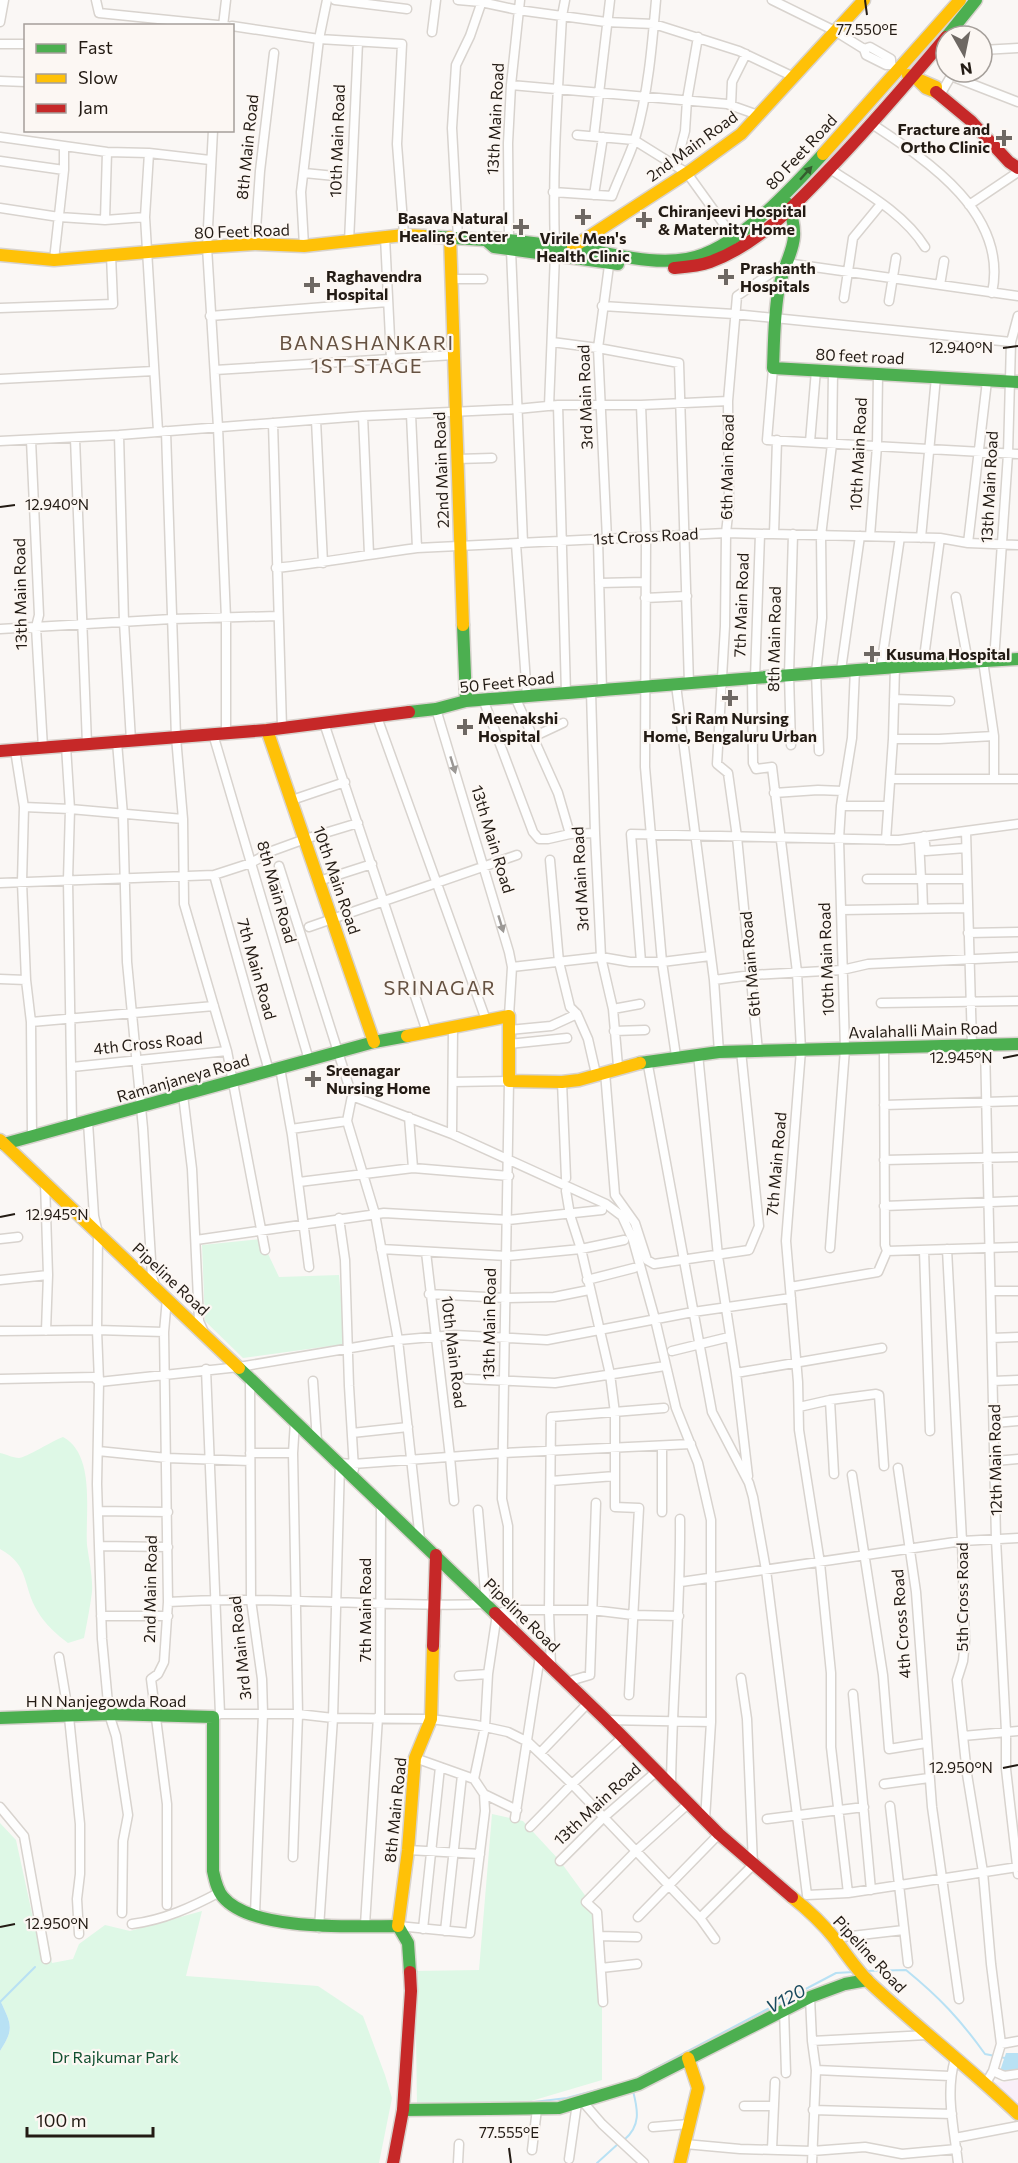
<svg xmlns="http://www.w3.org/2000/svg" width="1018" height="2163" font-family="Commissioner,sans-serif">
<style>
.industrial{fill:#f9eff8}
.green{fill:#def8e6}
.water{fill:#b8e1f4}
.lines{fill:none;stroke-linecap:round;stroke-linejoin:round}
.stream{stroke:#b8e1f4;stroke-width:2}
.street-casing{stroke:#d8d3ce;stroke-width:11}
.fast-casing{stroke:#d8d3ce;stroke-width:15}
.slow-casing{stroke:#d8d3ce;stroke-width:15}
.jam-casing{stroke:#d8d3ce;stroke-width:15}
.street{stroke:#fefefe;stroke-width:8}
.fast{stroke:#4caf50;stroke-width:12}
.slow{stroke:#ffc107;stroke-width:12}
.jam{stroke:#c62828;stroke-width:12}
.oneway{fill:#355e2f}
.oneway2{fill:#9b9895}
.ticks{fill:none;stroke:#231b14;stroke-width:2}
.poi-dot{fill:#6e6863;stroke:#fcf7f3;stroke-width:2}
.labels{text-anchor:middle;stroke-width:4.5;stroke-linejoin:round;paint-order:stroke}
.street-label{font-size:16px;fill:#231b14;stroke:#fcf7f3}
.poi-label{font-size:16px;font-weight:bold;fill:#231b14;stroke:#fcf7f3;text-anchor:start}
.park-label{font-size:16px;fill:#104f2f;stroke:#fcf7f3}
.water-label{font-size:18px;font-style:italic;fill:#184a5e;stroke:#fcf7f3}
.quarter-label{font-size:20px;letter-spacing:1.5px;fill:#665242;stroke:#fcf7f3}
.ticks-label{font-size:15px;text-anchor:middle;fill:#231b14;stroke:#fcf7f3;stroke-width:4.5;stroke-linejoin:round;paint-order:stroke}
</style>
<rect width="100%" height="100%" fill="#faf7f5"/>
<!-- industrial -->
<path class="industrial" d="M1018,2080V2107L995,2083Z"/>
<!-- green -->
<path class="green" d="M261,1239L279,1277L339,1275L345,1344L243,1358L205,1321L202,1245Z
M63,1437C96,1455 85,1513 87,1545C89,1560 93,1577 92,1592C90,1607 87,1623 84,1638L68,1643C57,1635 45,1624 38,1612C22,1587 31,1566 0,1549V1453C6,1454 13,1458 19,1458C25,1458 54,1440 63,1437Z
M492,1814L523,1821L560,1861L595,1909V1957L602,2006V2080L521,2104H417L415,1971L479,1970Z
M0,1823L16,1840L38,1941L48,1940L52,1963L73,1959L79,1944L105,1925L130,1931L202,1911L186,1976L318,1986L363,2016L385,2075L392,2098L379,2163H0V2051C15,2028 11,2024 0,2000Z"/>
<!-- water -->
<path class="water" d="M0,2000C11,2024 15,2028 0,2051Z
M1006,2053H1018V2073L1011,2074L1000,2071Z"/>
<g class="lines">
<!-- stream -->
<path class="stream" d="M864,1971L906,1970C939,1997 960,2019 985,2054L1005,2058
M0,2002L35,1967
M633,2080L836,1973L853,1972
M534,2102L567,2098L604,2088
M624,2140C641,2126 638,2110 633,2091
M597,2163L619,2143"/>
<defs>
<path id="street" d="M96,0L99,13L227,26
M335,0L407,9
M458,0L481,2L518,10L606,22L654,24L739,51L794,77
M772,0L835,31L864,49
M0,22L4,0
M223,26L226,0
M232,26L319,39L402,44L397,144L404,235
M432,32L436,0
M0,44H26
M864,49L866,55L886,65H891L899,70
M864,49L870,47L891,59V65
M982,50L1018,48
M0,81L26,82
M511,85L727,104L758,115
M940,95L951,76L1018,102
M731,105L732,82L746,54
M872,124C928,161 1009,214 992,293
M213,130L207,247L218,427L226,618V733
M577,135L634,140L687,173L736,241
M594,136L610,0
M0,137L107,152L149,153L210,160
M149,153L145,217L158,431
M0,161L64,170
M676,166L685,131L687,100L698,37
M830,169C863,191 904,213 925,247
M304,173L335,176
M553,192L612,196C619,177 629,158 635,139C648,94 652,47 656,0
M594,195L603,137
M969,205L1018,172
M0,208L59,217L105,220L145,217
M105,220L107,152
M385,237L391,358
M458,238L452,128L456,65L470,36L481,4V0
M509,240L508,143L511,85L520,0
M349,242L358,42
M255,244L260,171L274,53
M555,245C552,168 558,92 562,16L565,0
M304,246L301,192L319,39L327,0
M511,250L523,543
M54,260L64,170V147
M452,279H483
M940,285L944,261
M844,298L853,238L881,204
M889,301L896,258
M602,306L734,314L1011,342
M0,308L113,304L111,255
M210,316L388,302
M552,342L598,348L679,363L689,684
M773,368L767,440L1018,454
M215,370L454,355
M0,379L154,371
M558,405L566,693
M641,405L646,536L645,767L662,962L676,1056
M549,406L555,254
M411,414L417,548
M363,416L369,554
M316,420L323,563
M273,423L282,727
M166,431L176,737L183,819L184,904L227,1051L265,1250
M119,435L124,622L131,741
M75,438L87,744
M31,440L39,615L36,627L43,748
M0,441L119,435L363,416L517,409L558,405H641L728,401
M810,442L816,370
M457,459L492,458
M774,534L777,440
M870,536L877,446L878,374
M921,538L936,377
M598,539L602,691
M607,539L598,348L610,258
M968,543L987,381
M516,544L527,696
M276,568C323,563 370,554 417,548L726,533L940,538L968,543L1018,545
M599,583L645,582
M956,597L968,662
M645,598L687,596
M0,629L172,619L277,616
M983,661L994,736V779
M994,661L1008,454L1011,342L1018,316
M923,665L940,538
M881,667L900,537
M841,670L860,536
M752,678L753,763L756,769L772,767L797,972L801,1050L786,1241L798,1382L799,1430L820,1563L831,1673V1747L848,1893
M755,678L760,534
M676,685L714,980L719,1052
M591,691L595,833L601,957L613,1009L618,1066
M515,697L558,793L570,834
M483,699L533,832L539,839H548L570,834L595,833
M894,699L950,701
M436,709L509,952L512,967L509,1016
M377,717L486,1020
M324,723L427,1032
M213,734L309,1060
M533,737L563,723
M893,739H939L994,736
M117,742L123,815L127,962L143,1128L152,1276L155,1286
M791,745L789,675L793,534
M66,746L70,809L68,880L72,1126
M15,750L24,807L22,882L26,980L31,1022L32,1137
M819,751L816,672L822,618L821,536L832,444L833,371
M891,779H1018
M774,793L818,790L843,791
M292,800L345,782
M841,806H888
M24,807L70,809L183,819
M966,831L972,1045
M924,836L926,851L966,848
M886,840L893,739L895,667
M919,840L921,879
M550,860L559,962L570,1007L577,1014L588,1039L596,1074
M279,866L352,1096L452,1134L606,1204L622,1216L633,1240L655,1319L676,1408L698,1463L711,1520V1722L705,1820
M214,875L269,1071
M867,879H967
M922,879L923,909
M319,881L372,864
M0,883L214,875L251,863L272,851L305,839L358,823
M841,910L967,908
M309,927L517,855
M968,933L1018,932
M641,962L631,834L899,840L1018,824
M512,967L601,957L630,962H662L710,956
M0,979L26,980
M714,980L751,975L842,970L868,964L1018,957
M881,1003L1018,1001
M613,1009L640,1004
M31,1022L214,1006
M509,1030L551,1026L577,1014
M614,1031L645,1030
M509,1044L567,1038
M985,1045L996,1539L1006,1731V1769L1018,1874
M884,1048L885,1245L887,1251L1018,1247
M758,1051L737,837L728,773L717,764L725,626L726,533L729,506L728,401L737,296L786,263L1018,296
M698,1054L718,1256L736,1373L748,1476
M647,1060L712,1412L749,1483L753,1497L766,1570L807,1895
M72,1067L227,1051
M280,1068L292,1135L309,1267
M605,1072L615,1195L635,1223L647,1260L654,1264L749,1250L759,1226L741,1051
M453,1082L509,1081L502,1499L508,1526V1610L514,1630
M562,1082L566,1178
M183,1095L192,1169L199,1321L203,1330
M352,1096L347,1121L375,1214L398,1340L420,1540
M884,1105L1018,1101
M409,1117L413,1168
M88,1122L94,1216L98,1233L97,1330L99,1382L97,1484L102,1639L109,1714L116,1736L128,1815L123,1841L122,1913
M291,1129L347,1121
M452,1134L453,1027
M884,1160L1018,1157
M45,1182L48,1275L46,1331
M299,1182L413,1168L509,1176
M566,1191L570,1215L581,1249L610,1374L615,1413V1507L639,1508L629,1695
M884,1206L1018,1201
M339,1218L345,1260L349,1386L354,1469
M0,1239L18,1237
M196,1240L384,1213L508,1220L602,1210
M830,1248L845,1049L839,839L841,806L852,738L855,669
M381,1249L507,1256L581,1249L624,1240
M947,1249L962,1541L965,1641L963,1661L957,1680L967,1774L983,1872L991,1964L1001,2044L993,2071L986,2083
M924,1250L930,1431
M426,1252L450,1457L454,1501
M0,1280L48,1275
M587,1280L634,1268
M790,1287L878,1272L887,1251
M991,1291H1018
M429,1294L506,1298L554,1297L589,1290
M0,1331L97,1330L164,1332
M992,1338L1018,1337
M672,1351L729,1337
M206,1369L220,1714
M736,1373L882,1348
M250,1378L251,1600L262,1679L263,1714L255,1914
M0,1379L94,1377L99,1382L239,1367L398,1340L455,1335L547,1340L693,1312L791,1298
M467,1379L555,1383L665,1366
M313,1381L317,1441
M993,1381L1018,1380
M830,1400L834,1474
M799,1407L830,1400L876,1394L879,1395L884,1466
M994,1423L1018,1421
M352,1433L408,1427
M98,1451L167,1458L250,1461
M250,1453H293
M995,1461L1018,1459
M898,1468L916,1592L932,1807L959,1999
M852,1475L883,1675L889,1749L926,1743
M551,1481L615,1476
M98,1511L168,1512
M662,1512V1446
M99,1546L168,1547
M681,1582L962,1541L1018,1538
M168,1602C274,1595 380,1608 486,1604L478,1510
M101,1616H168
M59,1657L69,1717L80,1824V1874L77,1899L79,1934
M551,1667L549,1612L551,1417L664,1408
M459,1676L488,1674
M570,1686L573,1680L590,1675L596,1503
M853,1694L871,1890
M213,1717L220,1714H298L333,1718L431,1719L476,1725L508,1732L528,1742L572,1784L700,1918L715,1939
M380,1717L381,1502
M606,1720L711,1722
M963,1736L1018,1731
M540,1753L588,1703
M474,1779L485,1727L488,1674L497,1614L508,1610H592L633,1615L679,1616
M884,1784L929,1778
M671,1786C672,1697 681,1608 680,1519
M484,1794L517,1810
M890,1806L908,1963
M0,1807L24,1836L46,1959
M515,1818L540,1656
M767,1819L864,1807
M530,1827L572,1784L623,1737
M408,1850L480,1854
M293,1857L298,1714L293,1453L295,1421
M560,1861L603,1818L657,1771
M807,1895L848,1893L1018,1867
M167,1905V1804L151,1679L158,1674L164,1662L168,1602L164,1332L167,1298
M638,1917L719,1834
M700,1918L753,1865L747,1719L741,1678
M132,1924C164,1920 192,1907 220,1892
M369,1926L365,1925L378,1717
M398,1926L470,1933L485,1811L484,1794L474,1779L415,1758
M319,1928L333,1718L340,1463L353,1464L503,1453L691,1444
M423,1929L440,1767
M445,1931L462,1775
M599,1936L637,1937
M834,1938L904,1930
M601,1968L637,1964
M810,1997L812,2041L816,2070L812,2163
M603,2002L597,1912L586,1902L636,1851L689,1803
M784,2009L786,2073
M812,2041L927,2035
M1001,2044L1018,2041
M955,2059C945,2093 954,2128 958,2163
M816,2070L950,2076
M993,2071L1004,2076L1018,2074
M583,2102L602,2124L644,2163
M744,2106H774
M813,2110L952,2114
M653,2127L689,2124
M955,2138L1018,2126
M685,2144L740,2149L812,2151L865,2147L902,2154L957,2149
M772,2149L775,2082
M532,2150L537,2109
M569,2159L577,2103
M458,2163L459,2144"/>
<path id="fast" d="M947,36L976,0
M787,203C805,246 784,254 778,293C774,318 774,343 773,368L1018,382
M424,236L485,240L492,238C524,242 556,245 587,250C620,255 654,265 687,259C735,251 791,189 823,154
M486,240L494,247L618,264
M463,625L466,701
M409,712L436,709L466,701C650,687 834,670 1018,659
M640,1063L719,1052L1018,1044
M4,1144L374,1042L407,1036
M239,1368L495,1613
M0,1718L109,1714L213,1717V1871C215,1880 217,1890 223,1897C252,1932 356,1926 398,1926L408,1943L410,1972
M403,2110L559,2108L639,2084L810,1997L845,1984L867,1980"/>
<path id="slow" d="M908,75L936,87V92L926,88L918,80
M823,154L960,0
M450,237L463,625
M573,247L690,171L741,134L864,0
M0,255L54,260L207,247L255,244L304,246L404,235L424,236
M267,730L374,1042
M407,1036L509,1016V1081L562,1082L579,1080L640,1063
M0,1140L239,1368
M792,1897C807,1909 823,1924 835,1939C846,1954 856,1969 869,1982C918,2028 970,2068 1018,2114
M398,1926L408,1850L415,1758L431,1719L433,1646
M680,2163L698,2088L688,2058"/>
<path id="jam" d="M936,92L971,121L1009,162L1018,168
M674,268C686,267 699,266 710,262C760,244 799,201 834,164C873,123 910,80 946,37
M0,751L267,730L409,712
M495,1613L606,1720L719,1834L792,1897
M433,1646L436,1555
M393,2163L403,2110L411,1991L410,1972"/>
</defs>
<!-- street casing -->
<use href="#street" class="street-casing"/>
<!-- fast casing -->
<use href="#fast" class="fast-casing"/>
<!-- slow casing -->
<use href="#slow" class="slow-casing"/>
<!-- jam casing -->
<use href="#jam" class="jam-casing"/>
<!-- street -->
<use href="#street" class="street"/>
<!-- fast -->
<use href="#fast" class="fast"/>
<!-- slow -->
<use href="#slow" class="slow"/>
<!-- jam -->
<use href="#jam" class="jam"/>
</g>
<!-- one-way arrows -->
<defs><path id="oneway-solid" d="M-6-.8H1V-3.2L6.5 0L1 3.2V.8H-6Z" transform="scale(1.5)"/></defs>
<use class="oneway" href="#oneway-solid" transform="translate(806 173) rotate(-48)"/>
<g class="oneway2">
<use href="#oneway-solid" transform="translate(453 765) rotate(73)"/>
<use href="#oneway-solid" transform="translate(501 924) rotate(73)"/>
</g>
<!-- ticks -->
<path class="ticks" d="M865,0L867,15M1003,348L1018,346M0,507L15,505M1003,1058L1018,1055M0,1217L15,1214M1003,1768L1018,1765M0,1927L15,1924M509,2148L511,2163"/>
<!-- markers -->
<g class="poi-dot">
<path d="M1001 129h6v6h6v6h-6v6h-6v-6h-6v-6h6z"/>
<path d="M580 208h6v6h6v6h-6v6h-6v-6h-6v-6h6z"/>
<path d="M641 211h6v6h6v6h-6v6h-6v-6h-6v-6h6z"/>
<path d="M518 218h6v6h6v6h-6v6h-6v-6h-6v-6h6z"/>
<path d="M723 268h6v6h6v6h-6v6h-6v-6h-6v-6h6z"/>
<path d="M309 276h6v6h6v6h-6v6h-6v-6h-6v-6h6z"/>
<path d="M869 645h6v6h6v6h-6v6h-6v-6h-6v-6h6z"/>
<path d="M727 689h6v6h6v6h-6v6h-6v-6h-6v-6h6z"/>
<path d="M462 718h6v6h6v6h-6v6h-6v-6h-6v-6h6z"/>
<path d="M310 1070h6v6h6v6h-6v6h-6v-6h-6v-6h6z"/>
</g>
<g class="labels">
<!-- street labels -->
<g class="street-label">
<text transform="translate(495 119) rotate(-87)" y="6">13th Main Road</text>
<text transform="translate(337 141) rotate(-88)" y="6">10th Main Road</text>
<text transform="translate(692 146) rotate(-36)" y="6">2nd Main Road</text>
<text transform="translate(247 147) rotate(-84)" y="6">8th Main Road</text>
<text transform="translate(801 152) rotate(-47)" y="6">80 Feet Road</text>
<text transform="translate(242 231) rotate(-2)" y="6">80 Feet Road</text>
<text transform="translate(860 356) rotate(3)" y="6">80 feet road</text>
<text transform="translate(585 397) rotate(-92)" y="6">3rd Main Road</text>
<text transform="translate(858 454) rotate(-87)" y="6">10th Main Road</text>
<text transform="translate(727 467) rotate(-89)" y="6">6th Main Road</text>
<text transform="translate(441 470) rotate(-92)" y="6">22nd Main Road</text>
<text transform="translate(989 487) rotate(-87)" y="6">13th Main Road</text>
<text transform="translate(646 536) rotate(-3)" y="6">1st Cross Road</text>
<text transform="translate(20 594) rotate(-91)" y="6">13th Main Road</text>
<text transform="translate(741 605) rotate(-88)" y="6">7th Main Road</text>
<text transform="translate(774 639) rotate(-89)" y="6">8th Main Road</text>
<text transform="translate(507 682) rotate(-6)" y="6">50 Feet Road</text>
<text transform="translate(493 839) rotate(73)" y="6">13th Main Road</text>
<text transform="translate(580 879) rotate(-93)" y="6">3rd Main Road</text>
<text transform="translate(337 880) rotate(71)" y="6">10th Main Road</text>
<text transform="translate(277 892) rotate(74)" y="6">8th Main Road</text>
<text transform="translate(826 959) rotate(-92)" y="6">10th Main Road</text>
<text transform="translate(750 964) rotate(-95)" y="6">6th Main Road</text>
<text transform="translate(257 969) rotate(74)" y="6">7th Main Road</text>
<text transform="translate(923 1030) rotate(-2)" y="6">Avalahalli Main Road</text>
<text transform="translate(148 1043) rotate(-6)" y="6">4th Cross Road</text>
<text transform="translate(183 1078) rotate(-16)" y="6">Ramanjaneya Road</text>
<text transform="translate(776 1164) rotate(-85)" y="6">7th Main Road</text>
<text transform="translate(171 1279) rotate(43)" y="6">Pipeline Road</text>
<text transform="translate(489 1324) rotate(-89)" y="6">13th Main Road</text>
<text transform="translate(454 1352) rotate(83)" y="6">10th Main Road</text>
<text transform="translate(995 1460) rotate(-91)" y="6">12th Main Road</text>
<text transform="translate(150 1589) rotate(-89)" y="6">2nd Main Road</text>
<text transform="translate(962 1597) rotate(-90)" y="6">5th Cross Road</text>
<text transform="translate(365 1610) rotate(-90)" y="6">7th Main Road</text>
<text transform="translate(522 1615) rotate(44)" y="6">Pipeline Road</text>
<text transform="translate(901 1624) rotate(-94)" y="6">4th Cross Road</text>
<text transform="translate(240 1648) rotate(-96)" y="6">3rd Main Road</text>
<text x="106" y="1707">H N Nanjegowda Road</text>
<text transform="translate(597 1804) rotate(-43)" y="6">13th Main Road</text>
<text transform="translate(395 1810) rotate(-84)" y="6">8th Main Road</text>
<text transform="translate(870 1954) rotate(47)" y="6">Pipeline Road</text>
</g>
<!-- poi labels -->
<g class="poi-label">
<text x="990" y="135" text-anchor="end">Fracture and<tspan x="990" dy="18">Ortho Clinic</tspan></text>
<text x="658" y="217">Chiranjeevi Hospital<tspan x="658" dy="18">&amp; Maternity Home</tspan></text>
<text x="508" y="224" text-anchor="end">Basava Natural<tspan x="508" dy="18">Healing Center</tspan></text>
<text x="583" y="244" text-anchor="middle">Virile Men's<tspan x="583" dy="18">Health Clinic</tspan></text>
<text x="740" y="274">Prashanth<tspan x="740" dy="18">Hospitals</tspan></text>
<text x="326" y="282">Raghavendra<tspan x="326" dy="18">Hospital</tspan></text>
<text x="886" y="660">Kusuma Hospital</text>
<text x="478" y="724">Meenakshi<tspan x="478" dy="18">Hospital</tspan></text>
<text x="730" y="724" text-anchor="middle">Sri Ram Nursing<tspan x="730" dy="18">Home, Bengaluru Urban</tspan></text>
<text x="326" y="1076">Sreenagar<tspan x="326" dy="18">Nursing Home</tspan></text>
</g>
<!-- park labels -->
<g class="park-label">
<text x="115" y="2063">Dr Rajkumar Park</text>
</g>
<!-- water labels -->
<g class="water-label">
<text transform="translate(786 1999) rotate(-28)" y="6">V120</text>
</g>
<!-- quarter labels -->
<g class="quarter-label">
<text x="367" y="350">BANASHANKARI<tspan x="367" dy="23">1ST STAGE</tspan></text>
<text x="440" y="995">SRINAGAR</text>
</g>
</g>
<g class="ticks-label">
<text x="867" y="35">77.550°E</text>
<text x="961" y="353">12.940°N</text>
<text x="57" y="510">12.940°N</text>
<text x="961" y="1063">12.945°N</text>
<text x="57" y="1220">12.945°N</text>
<text x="961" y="1773">12.950°N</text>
<text x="57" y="1929">12.950°N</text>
<text x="509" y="2138">77.555°E</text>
</g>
<!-- legend -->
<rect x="24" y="24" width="210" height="108" fill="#fcf7f3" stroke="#a59f9a" stroke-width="1.5"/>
<rect x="36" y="44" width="30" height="9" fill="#4caf50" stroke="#a59f9a" stroke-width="1.5"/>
<text x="78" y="54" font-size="18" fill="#231b14">Fast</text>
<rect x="36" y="74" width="30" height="9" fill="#ffc107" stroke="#a59f9a" stroke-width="1.5"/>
<text x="78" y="84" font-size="18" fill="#231b14">Slow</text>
<rect x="36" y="104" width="30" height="9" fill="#c62828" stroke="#a59f9a" stroke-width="1.5"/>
<text x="78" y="114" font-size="18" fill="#231b14">Jam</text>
<!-- north arrow -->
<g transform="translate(964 54) rotate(171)"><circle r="28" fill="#fcf7f3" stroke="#a59f9a" stroke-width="1.5"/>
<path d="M0-4.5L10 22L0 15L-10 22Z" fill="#6e6863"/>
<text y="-9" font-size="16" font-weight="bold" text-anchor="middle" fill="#231b14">N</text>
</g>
<!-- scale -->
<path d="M27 2127v9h126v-9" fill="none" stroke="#231b14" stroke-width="3"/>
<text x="36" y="2127" font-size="18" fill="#231b14" stroke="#fcf7f3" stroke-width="4.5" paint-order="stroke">100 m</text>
</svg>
